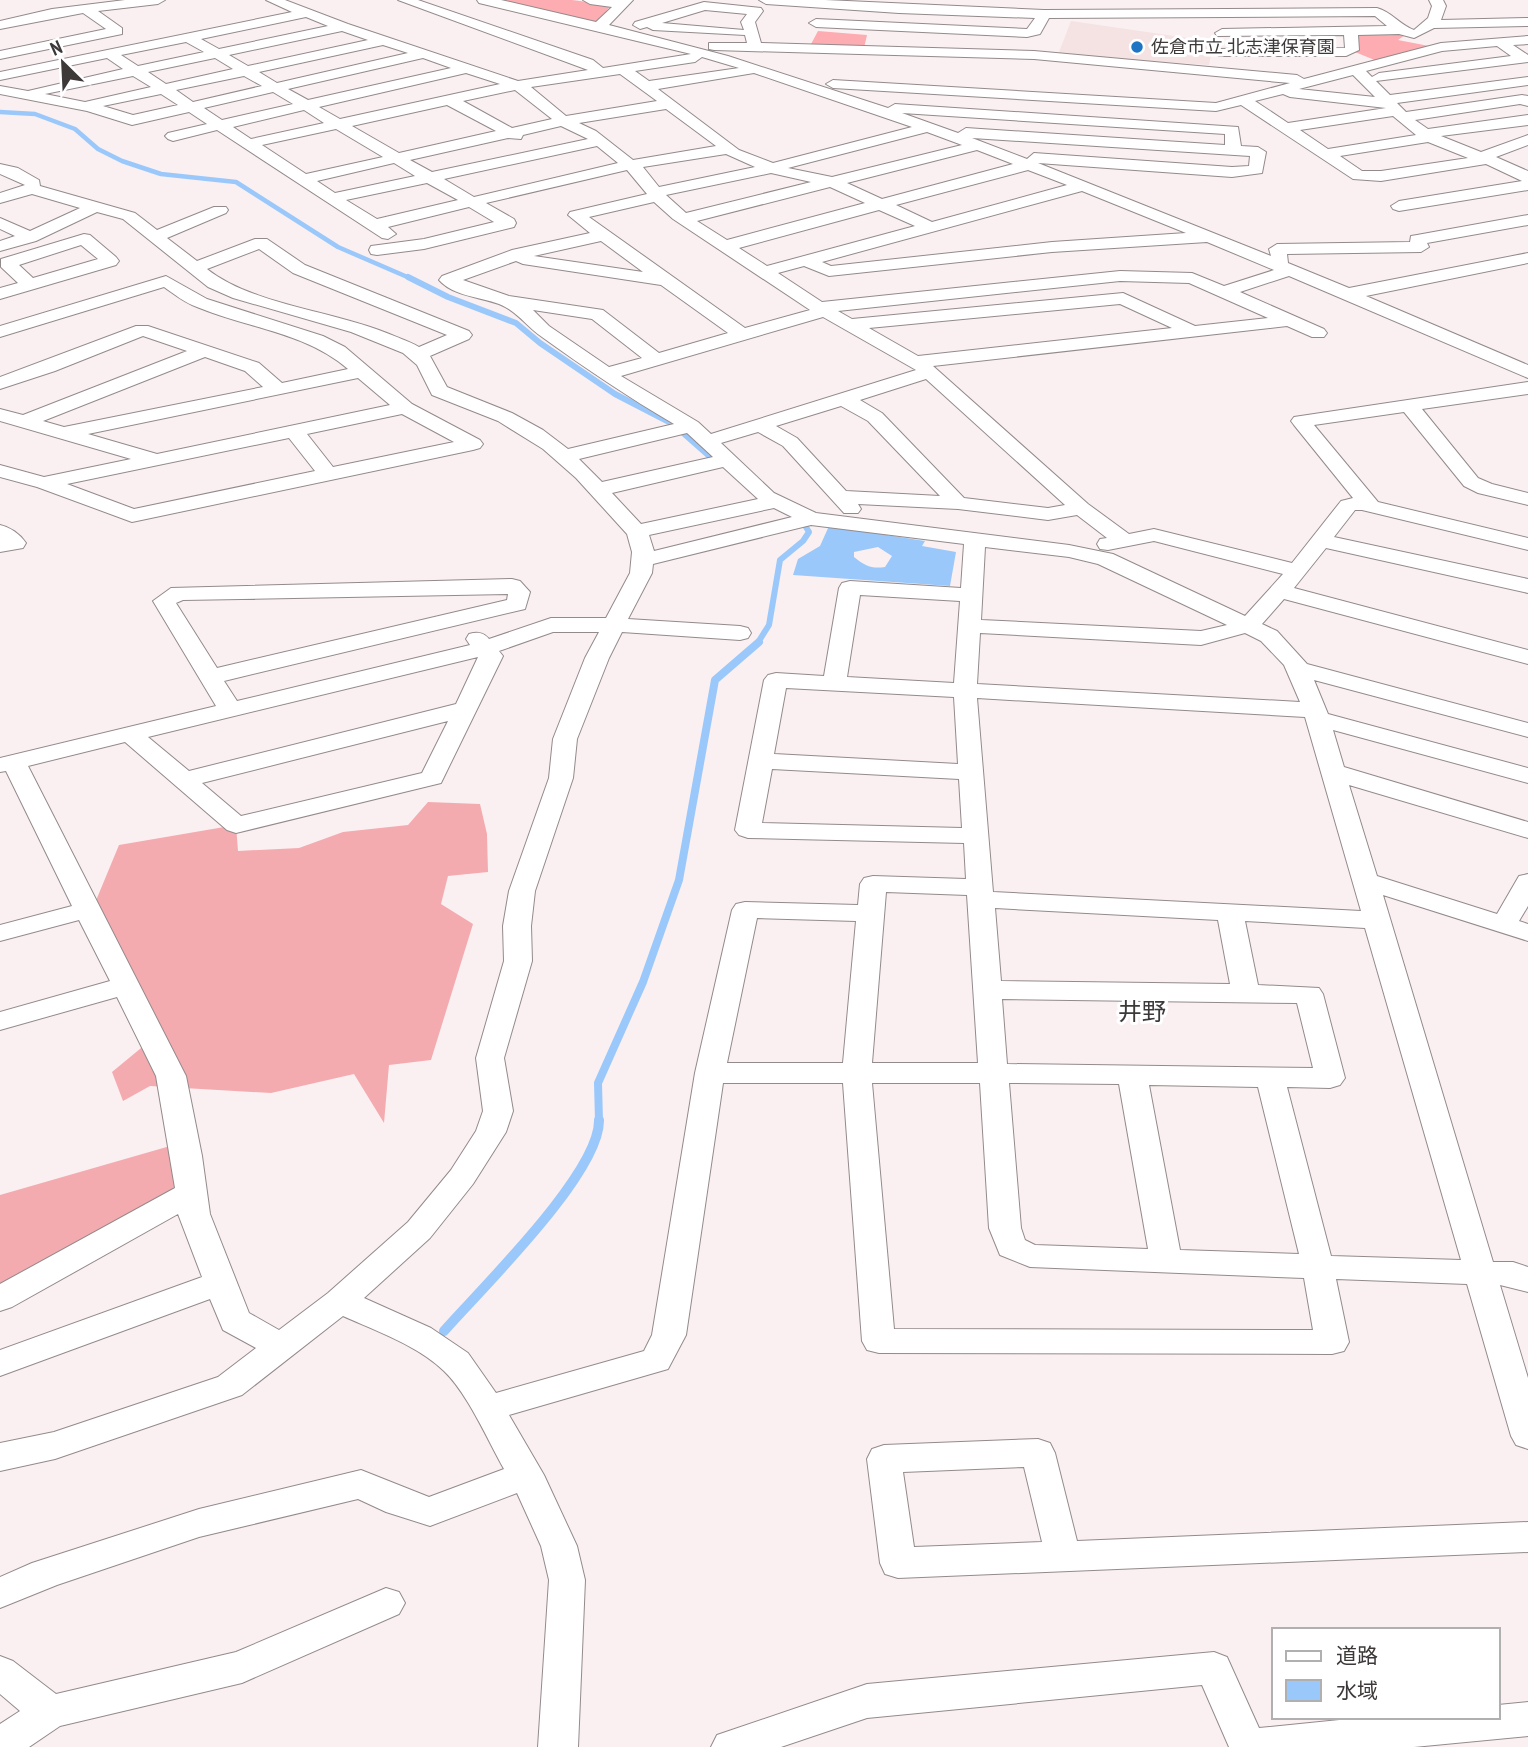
<svg xmlns="http://www.w3.org/2000/svg" width="1528" height="1747" font-family="'PT Sans Narrow','Noto Sans JP',sans-serif">
<style>
.built{fill:#f5e2e3}
.green{fill:#fdacb2}
.forest{fill:#f4abb0}
.water{fill:#9ac8fb;fill-rule:evenodd}
.lines{fill:none;stroke-linecap:round;stroke-linejoin:round}
.stream-far3{stroke:#9ac8fb;stroke-width:4.5}
.stream-far2{stroke:#9ac8fb;stroke-width:6}
.stream-far1{stroke:#9ac8fb;stroke-width:8}
.stream{stroke:#9ac8fb;stroke-width:10}
.minor-casing{stroke:#938a8b;stroke-width:2}
.minor{fill:#fff;fill-rule:evenodd}
.poi-dot{fill:#1f75c3;stroke:#fff;stroke-width:2.5}
.labels{text-anchor:middle;stroke-width:6;stroke-linejoin:round;paint-order:stroke}
.far-poi-label{font-size:18px;fill:#3d3939;stroke:#fff;text-anchor:start}
.quarter-label{font-size:24px;fill:#3d3939;stroke:#fff}
</style>
<rect width="100%" height="100%" fill="#faf0f1"/>
<!-- built -->
<path class="built" d="M1071,21L1188,38L1214,39L1209,65L1058,55Z"/>
<!-- green -->
<path class="green" d="M493,0H572L611,5L596,25Z
M818,31L867,35L864,48L810,46Z
M1395,32L1405,35L1398,40L1429,46L1377,61L1355,52L1357,51V33Z"/>
<!-- forest -->
<path class="forest" d="M428,802L480,804L487,834L488,872L448,876L441,904L473,924L431,1060L389,1065L384,1123L354,1074L271,1093L150,1086L123,1101L112,1072L152,1039L90,915L119,845L236,825L238,851L299,848L343,832L408,825Z
M184,1142L192,1193L0,1299V1195Z"/>
<!-- water -->
<path class="water" d="M829,526L925,541L922,546L956,552L950,586L793,575L798,559L820,546ZM878,547L892,556L885,567C872,569 865,566 854,557V552Z"/>
<g class="lines">
<!-- stream-far3 -->
<path class="stream-far3" d="M0,112L35,114L75,129L98,149L122,161L161,174L236,182L338,247L412,279"/>
<!-- stream-far2 -->
<path class="stream-far2" d="M408,277L448,297L516,323L540,343L615,394L673,424L716,462
M757,644L769,625L780,560L803,541L809,532L801,519"/>
<!-- stream-far1 -->
<path class="stream-far1" d="M599,1121L598,1083L643,982L679,880L715,680L759,642"/>
<!-- stream -->
<path class="stream" d="M444,1331C481,1289 600,1173 599,1120"/>
<defs>
<path id="minor" d="M125,0H165L158,4L98,11L122,28V34L0,59V51L106,29L83,13L0,29V21L52,9Z
M266,0H285L348,24L518,81L588,70L398,0H418L593,60L603,68L691,54L479,3L477,0H501L596,22L612,7L590,4L583,0H633L609,25L728,56L888,108L895,104L1238,127L1241,146L1258,147L1266,152L1262,173L1232,177L1038,163L1271,256L1269,249L1277,244L1410,242L1411,236L1417,235L1528,215V225L1427,243L1429,247L1421,252L1287,254L1288,263L1349,288L1528,253V263L1366,296L1528,365V378L1289,276L1240,292L1324,329L1327,333L1324,337H1312L1287,326L933,366L1088,504L1129,534L1154,529L1292,563L1341,501L1353,498L1294,425L1291,421L1294,417L1528,382V394L1422,409L1478,478L1492,484L1528,493V505L1478,493L1464,486L1404,412L1314,425L1378,502L1528,538V550L1362,510H1355L1334,537L1528,579V593L1326,548L1294,588L1528,650V664L1284,599L1262,624L1277,631L1307,664L1528,723V737L1314,680L1328,714L1528,768V783L1333,730L1344,767L1528,822V838L1349,785L1377,876L1497,914L1519,876L1528,874V906L1519,921L1528,924V941L1383,895L1493,1262H1513L1528,1267V1292L1500,1285L1528,1378V1449L1516,1445L1511,1436L1467,1284L1336,1279L1349,1342L1344,1351L1332,1354L879,1353L867,1350L862,1341L843,1083H723L686,1335L668,1369L509,1415L544,1475L577,1546L585,1580L578,1747H538L549,1580L541,1546L517,1493L430,1526L386,1512L358,1499L199,1537L57,1585L0,1608V1577L32,1563L199,1509L361,1470L429,1497L504,1469C487,1439 468,1394 444,1371C417,1345 376,1331 343,1316L242,1395L55,1459L0,1471V1443L54,1432L218,1377L256,1348L223,1330L210,1299L0,1376V1350L202,1277L178,1214L12,1307L0,1311V1284L175,1188L156,1076L117,997L0,1030V1012L110,981L79,920L0,941V925L72,906L6,771L0,772V758L216,706L153,601L171,588L512,579L520,581L530,592L525,609L224,681L237,701L470,645L466,639L469,634C477,632 483,632 489,639L551,618H606L630,573L632,552L627,534L576,478L543,449L498,421L432,395L417,365L403,353L351,332L233,298L208,287L123,219L97,212L36,241L0,251V241L15,236L0,229V218L30,231L80,208L32,194L0,203V193L25,185L0,174V164L18,168L39,180L40,186L135,213L157,230L214,207H226L228,210L226,213L167,238L197,261L255,239H267L305,265L469,331L472,335L469,339L430,356L447,387L512,413L543,430L568,449L674,424C628,397 585,368 542,337C527,327 517,311 499,304C480,297 453,296 439,280L442,276L512,250L590,233L568,215L570,212L647,194L627,170L486,203L514,219L516,223L514,227L424,249L377,255L371,254L369,250L371,246L424,239L494,222L469,207L388,227L396,234L388,239L382,238L217,130L173,141L168,139L165,136L168,133L207,124L189,112L132,125L87,111L0,94V86L28,91L123,69L107,58L0,80V72L292,12ZM306,17L328,26L219,49L201,39ZM342,31L368,40L248,66L229,55ZM186,42L204,52L138,66L121,55ZM383,45L408,53L277,83L259,72ZM702,57L739,68L649,81L635,71L695,62ZM215,58L233,69L166,84L148,72ZM423,58L451,68L308,100L288,89ZM466,73L500,84L340,119L319,107ZM754,73L912,127L773,163L739,150L658,89ZM620,74L657,101L566,116L531,87ZM133,76L151,87L85,102L45,94ZM244,76L262,86L193,102L176,90ZM515,90L552,119L512,128L463,101ZM273,92L293,104L222,120L204,108ZM161,94L178,105L133,115L103,106ZM447,105L496,131L399,153L352,126ZM666,109L716,146L633,160L596,131L579,123ZM304,110L324,123L251,139L233,127ZM902,113L1225,134V145L966,128L958,133ZM561,126L588,139L432,172L410,160L508,138L521,139L523,135ZM336,129L383,157L306,174L262,145ZM927,132L962,145L832,177L788,168ZM972,138L1250,156L1249,166L1232,167L1034,153L1027,159ZM597,146L618,163L474,197L444,179ZM977,150L1013,164L882,199L847,183ZM726,154L755,167L659,187L643,167ZM394,163L415,176L335,193L317,181ZM1028,170L1067,185L932,222L896,205ZM771,173L811,182L686,213L666,195ZM427,183L458,200L377,219L346,200ZM830,187L865,203L727,240L697,221ZM1082,191L1186,233L1052,242L831,266L822,262ZM654,202L673,219L810,310L745,328L589,217ZM879,210L915,226L767,266L739,248ZM601,241L643,272L534,256ZM1207,242L1274,270L1224,286L1192,273L1120,271L822,302L778,273L804,266L829,276L1052,252ZM259,249L293,273L447,335L419,347C409,341 396,337 384,332C331,311 251,304 207,269ZM516,261L523,264L661,285L728,333L659,353L603,310L509,296L463,280ZM1120,281L1189,283L1268,318L1195,326L1123,293L852,319L838,311ZM1120,304L1172,328L918,356L869,328ZM533,310L592,319L642,358L609,367L549,326ZM823,317L916,370L711,434L698,422L621,376ZM926,379L1065,505L1048,508L964,498L882,413L860,400ZM841,406L868,421L940,496L846,491L797,438L776,426ZM758,432L783,446L844,513H858L861,509L858,504L958,509L1048,520L1077,515L1107,538L1100,539L1097,544L1100,549L1108,550L1154,541L1283,574L1245,616L1113,554L1069,545L816,513L774,493L721,443ZM687,433L713,457L602,482L579,459ZM723,467L758,499L641,524L612,493ZM774,508L792,517L654,551L649,535ZM811,525L964,544L961,588L850,581L842,583L839,588L824,676L776,673L768,675L764,680L735,830L739,835L748,838L964,843L966,879L873,876L864,878L860,884L858,905L745,902L736,904L732,910L695,1073L652,1335L644,1351L496,1393L468,1353L431,1328L364,1298L430,1238L473,1184L506,1132L513,1111L504,1058L532,961L531,926L535,891L573,778L577,739L609,658L622,632L740,640L748,638L751,633L748,628L740,626L628,619L652,573L653,564ZM985,547L1069,557L1098,564L1227,625L1201,631L981,620ZM508,594L507,600L217,668L176,603L183,600ZM860,595L960,601L954,683L847,677ZM553,632H599L585,658L553,739L549,778L509,891L503,926L504,961L476,1058L483,1111L476,1131L451,1170L408,1222L328,1293L279,1330L249,1313L210,1214L202,1156L186,1076L28,766L125,742L227,830L236,833L441,783L503,656L499,651ZM980,633L1201,645L1245,633L1261,641L1284,665L1300,702L977,684ZM478,657L456,704L189,771L148,737ZM786,688L954,697L958,764L774,754ZM977,698L1305,717L1361,911L993,892ZM448,721L422,773L241,816L202,783ZM772,769L959,779L962,828L762,823ZM886,892L967,895L978,1063H872ZM995,908L1218,920L1230,984L1001,981ZM757,918L856,921L843,1063H727ZM1245,921L1365,928L1461,1260L1331,1256L1287,1087L1330,1088L1340,1085L1345,1078L1323,994L1319,988L1258,985ZM1002,999L1297,1003L1313,1068L1007,1064ZM872,1083H980L989,1228L1000,1255L1030,1267L1304,1278L1313,1330L894,1329ZM1009,1083L1119,1084L1148,1249L1035,1245L1025,1240L1021,1228ZM1149,1085L1258,1087L1299,1254L1180,1250Z
M759,0H825L1044,10L1377,8C1392,12 1400,25 1414,30L1428,18L1432,6L1429,0H1443L1446,6L1441,20L1528,18V26L1434,28L1414,38L1399,34L1358,35L1359,50L1346,56H1219L1212,52L1214,49L1345,48L1344,35L1217,36L1215,33L1222,29L1387,26L1375,16L1049,18L1040,34L1027,37L816,27L809,23L816,19L1027,29L1035,18L899,13L766,4Z
M704,2L761,8L763,11L755,22L761,43L1034,51L1297,75L1304,79L1441,43L1528,36V44L1513,45L1528,55V62L1376,81L1390,95L1528,77V85L1397,103L1406,112L1522,95L1528,96V106L1520,104L1415,120L1428,129L1528,115V125L1441,136L1481,152L1528,135V145L1496,157L1528,171V190L1399,211L1393,209L1391,206L1399,201L1522,181L1486,164L1381,181L1353,179L1241,105L1216,111L833,88L826,84L833,80L1216,103L1290,83L1034,59L714,50L709,49V43H747L745,35L653,30L647,27L640,29L633,25L635,22ZM705,10L747,14L741,22L744,30L662,23ZM1497,46L1511,56L1379,73L1372,77L1366,71L1442,51ZM1353,75L1375,97L1299,89ZM1283,94L1290,97L1386,108L1288,123L1255,101ZM1393,116L1416,135L1328,149L1300,130ZM1428,142L1468,158L1381,171H1362L1340,156Z
M84,234L90,235L116,257L119,261L116,265L0,299V288L18,283L1,267V259ZM81,245L98,259L33,278L19,265Z
M166,276L207,299L323,336L345,347L412,404L480,440L483,444L480,448L473,450L132,522L37,487L0,477V465L44,477L131,459L0,421V409L23,415L187,351L143,336L55,371L0,389V377L136,326H148L259,363L282,383L348,369C305,332 247,328 197,307C185,303 174,294 164,287L0,337V326ZM205,357L245,371L263,387L64,427L43,421ZM358,378L390,405L157,454L88,434ZM402,414L454,442L333,467L307,434ZM289,438L315,471L134,509L67,484Z
M0,525C10,527 20,534 26,543L23,548L0,552Z
M1038,1439L1050,1443L1055,1453L1077,1541L1528,1522V1552L898,1578L885,1574L880,1563L867,1459L872,1449L884,1445ZM1024,1467L1042,1542L914,1547L903,1472Z
M386,1588L399,1592L405,1603L399,1614L242,1683L60,1726L29,1747H0V1724L20,1711L0,1694V1656L13,1661L56,1694L236,1652Z
M1214,1652L1227,1657L1259,1728L1369,1717H1498V1705L1528,1702V1736L1414,1747H1229L1202,1685L867,1718L781,1747H711L717,1735L867,1684Z"/>
</defs>
<!-- minor casing -->
<use href="#minor" class="minor-casing"/>
<!-- minor -->
<use href="#minor" class="minor"/>
</g>
<!-- markers -->
<circle class="poi-dot" cx="1137" cy="47" r="7"/>
<g class="labels">
<!-- far-poi labels -->
<g class="far-poi-label">
<text x="1151" y="53">佐倉市立 北志津保育園</text>
</g>
<!-- quarter labels -->
<g class="quarter-label">
<text x="1142" y="1020">井野</text>
</g>
</g>
<!-- legend -->
<rect x="1272" y="1628" width="228" height="91" fill="#ffffff" stroke="#b1b0b0" stroke-width="2"/>
<rect x="1286" y="1651" width="35" height="10" fill="#ffffff" stroke="#b1b0b0" stroke-width="2"/>
<text x="1336" y="1663" font-size="21" fill="#3d3939">道路</text>
<rect x="1286" y="1680" width="35" height="21" fill="#9ac8fb" stroke="#b1b0b0" stroke-width="2"/>
<text x="1336" y="1698" font-size="21" fill="#3d3939">水域</text>
<!-- north arrow -->
<g transform="translate(63 63) rotate(336)" stroke="#ffffff" stroke-width="5" paint-order="stroke">
<path d="M0-5L12 26L0 18L-12 26Z" fill="#3d3939"/>
<text y="-10" font-size="19" font-weight="bold" text-anchor="middle" fill="#3d3939">N</text>
</g>
</svg>
